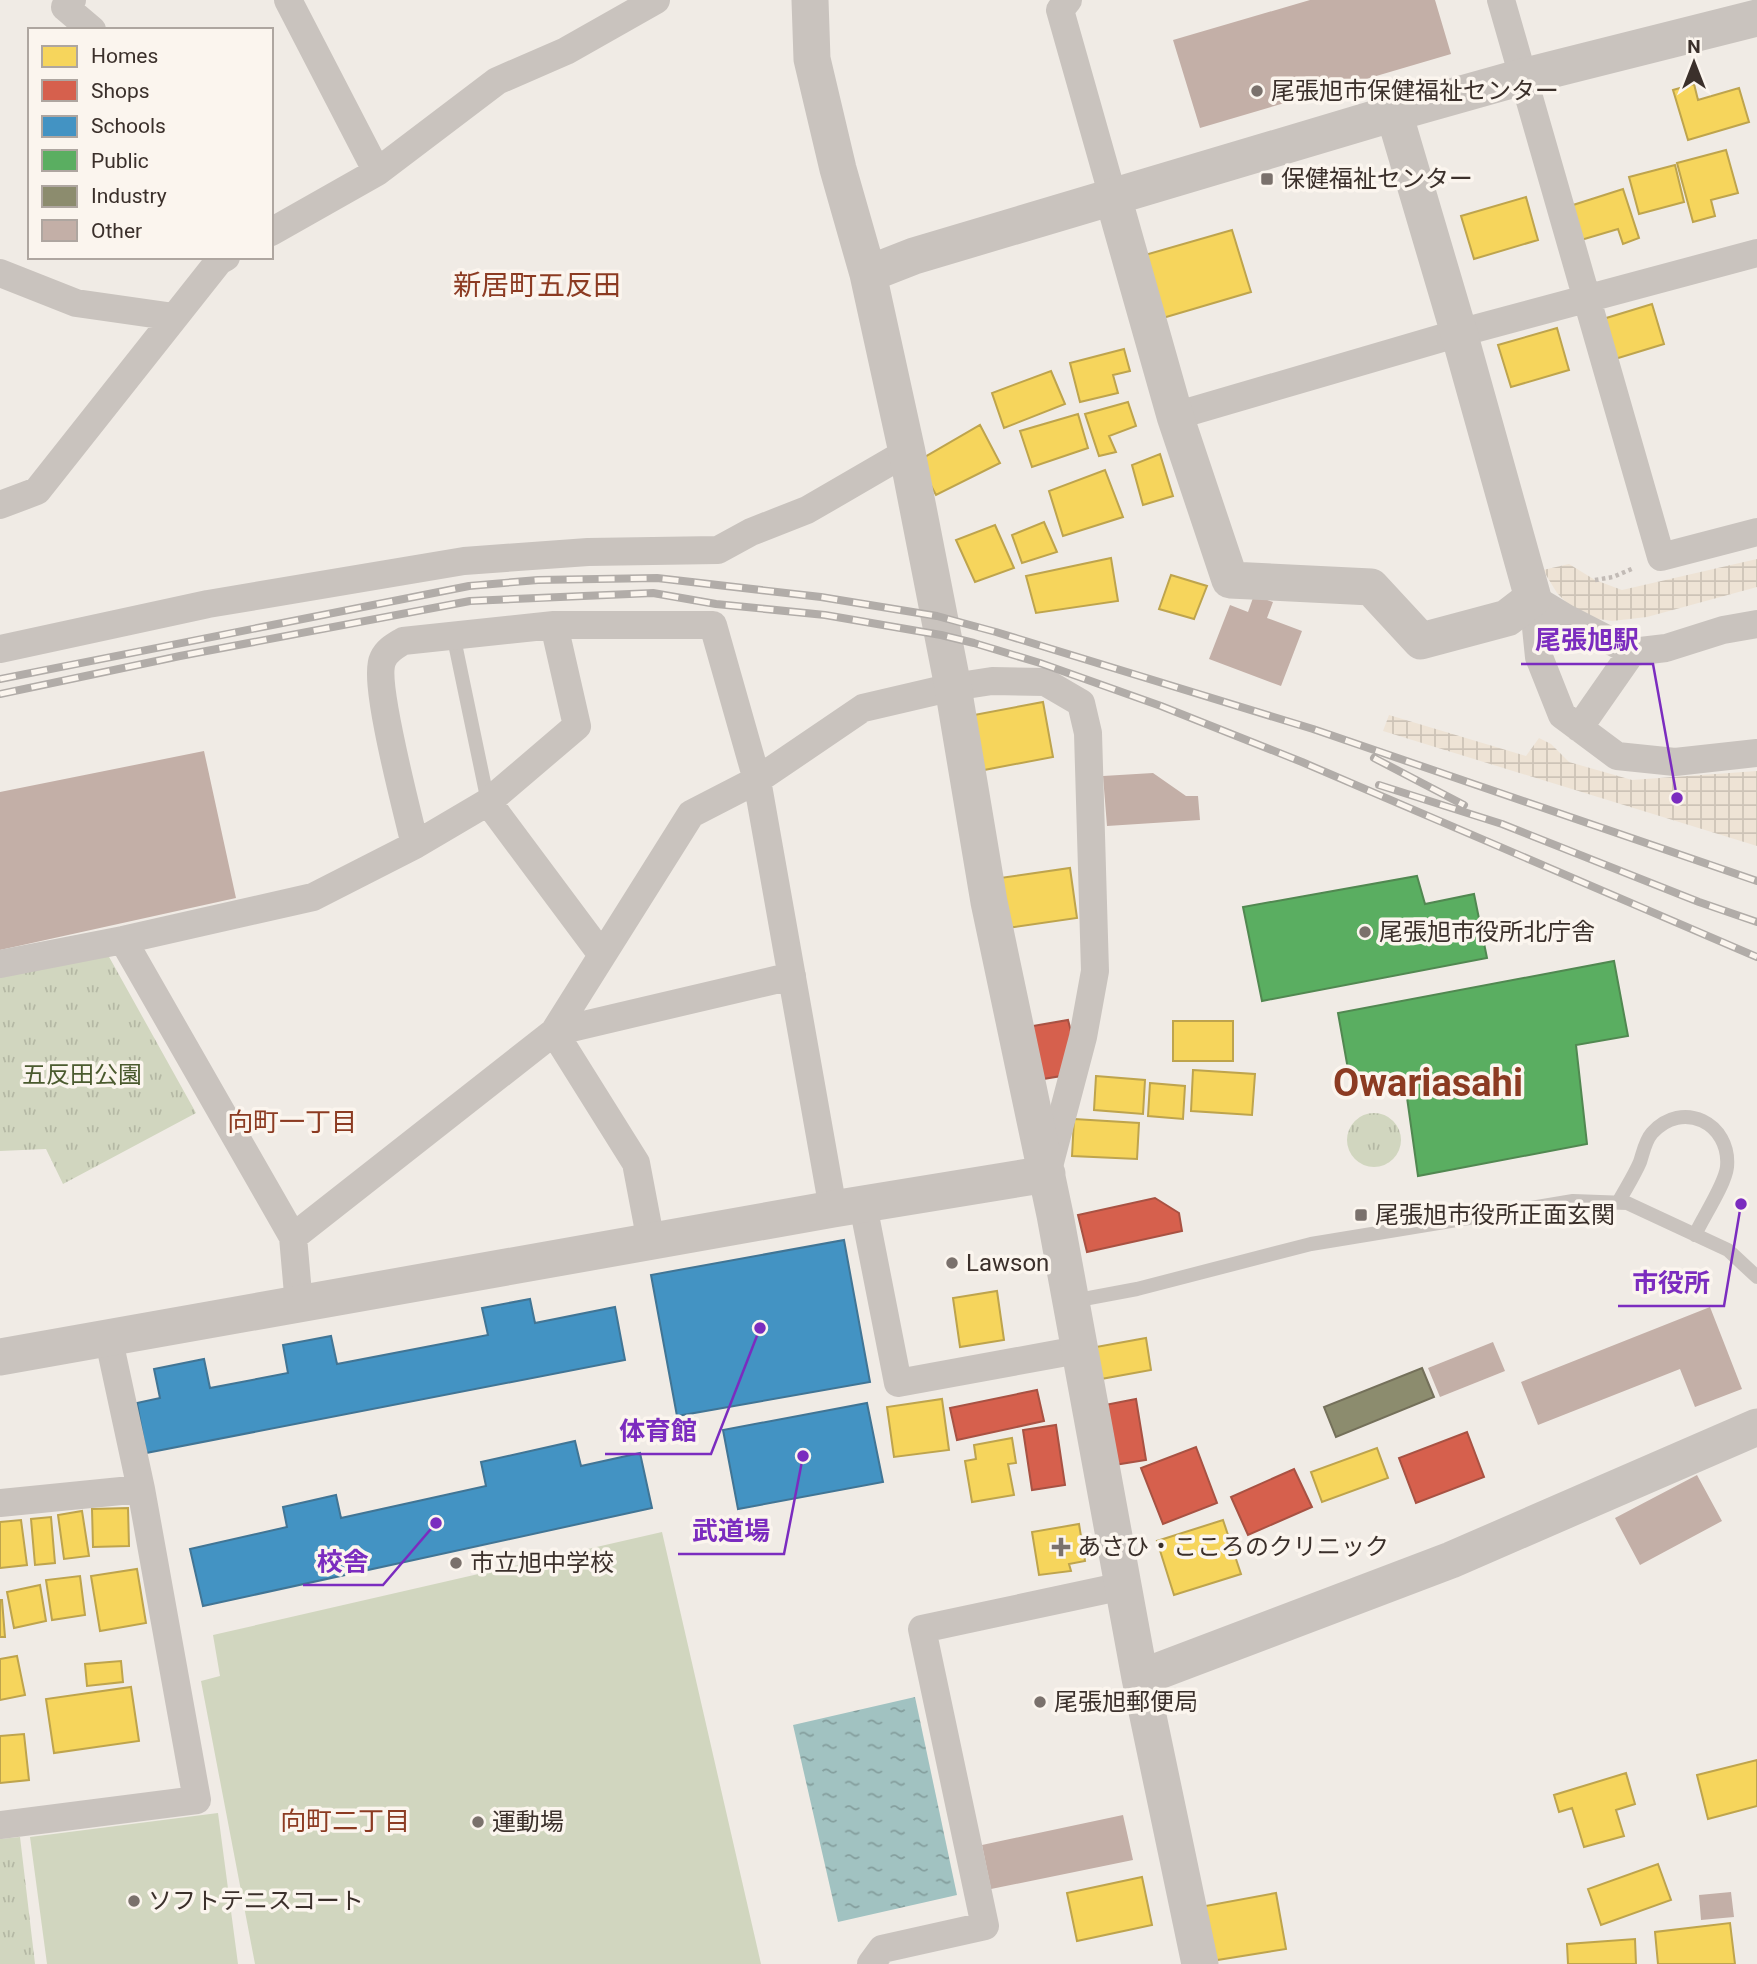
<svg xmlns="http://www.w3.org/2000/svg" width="1757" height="1964" font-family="Roboto,'Noto Sans JP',sans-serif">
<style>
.grass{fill:url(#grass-tufts)}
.pitch{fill:#d1d6bf}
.plaza{fill:url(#plaza-grid)}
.water{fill:url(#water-ripples)}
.homes{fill:#f6d55c;stroke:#bea44d;stroke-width:2}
.shops{fill:#d6604d;stroke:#a85243;stroke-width:2}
.schools{fill:#4393c3;stroke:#417595;stroke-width:2}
.public{fill:#5aae61;stroke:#518851;stroke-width:2}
.industry{fill:#8c8c6e;stroke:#74705a;stroke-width:2}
.building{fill:#c3afa7}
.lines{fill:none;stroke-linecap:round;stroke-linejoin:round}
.path{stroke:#c2bbb6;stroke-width:4.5;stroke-dasharray:3.5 3.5;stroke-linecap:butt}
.service{stroke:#c9c3be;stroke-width:14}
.minor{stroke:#c9c3be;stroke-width:28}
.tertiary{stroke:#c9c3be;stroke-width:37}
.rail-casing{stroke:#b1aca8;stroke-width:8}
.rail{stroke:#fbf5ee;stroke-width:5;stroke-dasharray:16;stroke-linecap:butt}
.poi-dot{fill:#7a716c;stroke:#fbf5ee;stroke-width:2.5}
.labels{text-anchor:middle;stroke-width:7;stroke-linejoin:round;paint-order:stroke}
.poi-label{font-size:24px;fill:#3b302b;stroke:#fbf5ee;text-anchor:start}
.park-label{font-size:24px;fill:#4a5a2e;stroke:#fbf5ee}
.neighbourhood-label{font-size:26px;fill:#8c3b22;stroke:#fbf5ee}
.quarter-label{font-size:28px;fill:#8c3b22;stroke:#fbf5ee}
.town-label{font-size:38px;font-weight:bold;fill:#8c3b22;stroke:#fbf5ee}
.leader{fill:none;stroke:#7b2cbf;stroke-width:2.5}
.callout-dot{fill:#7b2cbf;stroke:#fbf5ee;stroke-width:2.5}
.callout-label{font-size:26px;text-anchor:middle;font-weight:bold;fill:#7b2cbf;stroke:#fbf5ee;stroke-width:7;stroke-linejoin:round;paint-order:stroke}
</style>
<defs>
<pattern id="grass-tufts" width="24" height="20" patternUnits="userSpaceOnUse" patternTransform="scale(1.75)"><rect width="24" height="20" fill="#d1d6bf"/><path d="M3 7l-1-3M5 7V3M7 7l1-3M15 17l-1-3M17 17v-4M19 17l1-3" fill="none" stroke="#b4b8a4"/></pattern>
<pattern id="plaza-grid" width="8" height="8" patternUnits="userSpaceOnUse" patternTransform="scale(1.75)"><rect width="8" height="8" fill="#eee3d5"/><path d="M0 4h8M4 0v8" fill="none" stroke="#cdc3b7"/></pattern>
<pattern id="water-ripples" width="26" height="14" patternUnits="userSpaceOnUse" patternTransform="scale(1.75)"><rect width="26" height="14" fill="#a1c2c1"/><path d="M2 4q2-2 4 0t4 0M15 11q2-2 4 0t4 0" fill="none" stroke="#849e9d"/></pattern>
</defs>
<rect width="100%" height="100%" fill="#f0ebe5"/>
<!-- grass -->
<path class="grass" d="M108,955L196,1113L63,1184L46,1149L0,1151V977Z
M1347 1140a27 27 0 1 1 54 0a27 27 0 1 1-54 0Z
M20,1837L35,1964H0V1839Z"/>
<!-- pitch -->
<path class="pitch" d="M662,1532L761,1964H255L201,1681L220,1676L213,1635Z
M218,1813L238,1964H47L30,1837Z"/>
<!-- plaza -->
<path class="plaza" d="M1757,559V587L1647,617L1612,621L1592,618L1574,610L1557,593L1543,570L1569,564L1595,580L1622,590Z
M1389,715L1526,756L1539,738L1551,744L1569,762L1632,780L1757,771V846L1383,731Z"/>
<!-- water -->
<path class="water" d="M915,1697L957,1895L838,1922L793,1725Z"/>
<!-- homes -->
<path class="homes" d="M1694,84L1698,100L1739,88L1749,122L1688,140L1673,90Z
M1726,150L1738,193L1711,200L1715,216L1693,222L1677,163Z
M1675,165L1684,202L1639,214L1629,177Z
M1623,189L1639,238L1623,244L1618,229L1581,240L1570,206Z
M1526,197L1538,240L1474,259L1461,216Z
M1232,230L1251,292L1156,320L1138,257Z
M1652,304L1664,344L1615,359L1603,319Z
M1557,328L1569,370L1511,387L1498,345Z
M1124,349L1130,371L1113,375L1118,393L1080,402L1070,363Z
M1051,371L1065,404L1004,428L992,393Z
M1128,402L1136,426L1109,436L1116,452L1099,456L1085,414Z
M1078,414L1088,448L1032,467L1020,431Z
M980,425L1000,463L936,495L918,461Z
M1160,454L1173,496L1143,505L1132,465Z
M1105,470L1123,517L1063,536L1049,491Z
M1044,522L1057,552L1022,563L1012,535Z
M995,525L1014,568L975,582L956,540Z
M1111,558L1118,601L1036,613L1026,576Z
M1171,575L1207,586L1194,619L1159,609Z
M1043,702L1053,757L984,770L974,715Z
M1070,868L1077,918L1007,928L1000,878Z
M1173,1021H1233V1061H1173Z
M1193,1070L1255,1074L1252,1115L1191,1111Z
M1096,1076L1145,1080L1143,1114L1094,1110Z
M1150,1083L1185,1086L1183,1119L1148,1116Z
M1074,1119L1139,1123L1137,1159L1072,1156Z
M997,1291L1004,1340L960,1347L953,1298Z
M1146,1338L1151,1370L1101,1379L1096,1347Z
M942,1399L949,1450L894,1457L887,1407Z
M1012,1438L1016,1463L1008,1464L1014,1495L972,1502L965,1461L976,1459L974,1445Z
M1377,1448L1388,1478L1322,1502L1311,1472Z
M128,1508L129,1546L93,1547L92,1509Z
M82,1511L89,1556L64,1559L58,1515Z
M51,1517L55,1563L35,1565L31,1519Z
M21,1520L27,1565L0,1568V1522Z
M1223,1520L1241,1574L1174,1595L1157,1541Z
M1079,1524L1085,1561L1069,1564L1071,1571L1039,1575L1032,1532Z
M137,1569L146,1623L100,1631L91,1576Z
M80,1576L85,1615L52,1620L46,1580Z
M40,1585L46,1621L14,1628L7,1592Z
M0,1600H2L5,1637H0Z
M17,1656L25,1695L0,1700V1659Z
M121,1661L123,1682L87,1686L85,1664Z
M131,1687L139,1741L54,1753L46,1699Z
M24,1734L29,1780L0,1783V1736Z
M1757,1760V1806L1708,1819L1697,1775Z
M1626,1773L1635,1804L1616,1810L1624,1836L1584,1847L1572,1808L1559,1812L1554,1795Z
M1658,1864L1671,1900L1601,1925L1588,1889Z
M1142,1877L1152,1925L1077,1941L1067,1893Z
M1276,1893L1286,1949L1211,1961L1200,1907Z
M1730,1923L1735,1964H1658L1655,1932Z
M1635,1939L1636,1964H1568L1567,1944Z"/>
<!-- shops -->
<path class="shops" d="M1068,1020L1073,1039L1061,1076L1037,1080L1027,1027Z
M1155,1198L1179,1213L1182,1231L1087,1252L1078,1215Z
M1037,1390L1044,1421L957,1440L950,1408Z
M1136,1399L1146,1460L1114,1465L1105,1405Z
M1056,1425L1065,1485L1032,1490L1023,1430Z
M1467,1432L1484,1477L1416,1503L1399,1458Z
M1196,1447L1217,1503L1163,1524L1141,1468Z
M1294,1469L1312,1507L1248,1535L1231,1497Z"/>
<!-- schools -->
<path class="schools" d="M844,1240L870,1382L677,1416L651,1275Z
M530,1299L535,1323L615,1307L625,1360L146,1453L137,1403L160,1398L154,1369L204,1359L210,1388L288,1373L283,1345L331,1336L337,1364L488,1335L482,1308Z
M867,1403L883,1482L738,1509L723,1430Z
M575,1441L581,1466L640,1453L652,1508L203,1606L190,1549L287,1527L283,1507L336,1495L341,1518L486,1486L481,1462Z"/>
<!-- public -->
<path class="public" d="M1417,876L1425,904L1474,894L1487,958L1262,1001L1243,907Z
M1614,961L1628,1036L1576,1045L1587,1144L1418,1176L1404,1076L1351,1086L1338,1013Z"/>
<!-- industry -->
<path class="industry" d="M1422,1368L1434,1397L1336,1437L1324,1407Z"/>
<!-- building -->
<path class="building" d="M1310,0H1435L1451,54L1200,128L1173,40Z
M1254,595L1273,602L1267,618L1302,631L1281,686L1209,659L1230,605L1248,612Z
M204,751L236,898L0,950V792Z
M1153,773L1186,796H1198L1200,820L1107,826L1103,776Z
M1710,1307L1742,1389L1695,1407L1680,1369L1538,1425L1521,1382Z
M1493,1342L1505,1371L1440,1397L1428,1368Z
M1697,1475L1722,1521L1640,1565L1615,1518Z
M1123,1815L1133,1860L991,1889L982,1845Z
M1731,1892L1734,1917L1701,1920L1699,1895Z"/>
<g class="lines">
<!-- path -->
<path class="path" d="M1595,580L1613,577L1634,568"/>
<!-- service -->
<path class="service" d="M453,634L488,802
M1619,1201C1626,1188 1634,1176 1640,1162C1643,1153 1645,1141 1652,1133C1682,1099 1731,1123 1727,1167C1725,1185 1703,1217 1695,1235
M1073,1301L1137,1289L1311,1244L1573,1201L1627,1203L1728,1250L1757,1277"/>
<!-- minor -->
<path class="minor" d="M72,0L65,7L92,30
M288,0L377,172
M1068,0L1060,10L1113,197
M1501,0L1661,557L1757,532
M271,232L377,172L497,81L566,51L656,0
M0,273L76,303L174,317
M1175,416L1459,333L1757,253
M0,505L37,491L219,261L226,257
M1757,624L1723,630L1666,648L1632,652L1566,618L1533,598L1539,657L1562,715L1617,756L1675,762L1757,753
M0,649L208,604L464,561L588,552L718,550L751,532L807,510L907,452
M1579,728L1632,652
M488,802L602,955
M415,845C408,814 372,681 383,659C387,650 395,646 403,641L554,625H713L757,780L833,1209
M123,940L293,1237L299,1305
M0,964L123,940L313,897L415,845L488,802L577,726L554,625
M863,1205L898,1383L1078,1350
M293,1237L554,1032L691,814L757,780L863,708L953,687L992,681L1045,682L1081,703L1088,733L1095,971L1083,1037L1048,1170
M651,1242L636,1163L554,1032L792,976
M0,1503L141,1489
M0,1825L197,1800L141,1489L108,1336
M871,1964L882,1949L985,1926L922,1629L1123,1586"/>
<!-- tertiary -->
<path class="tertiary" d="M810,0L812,59L838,169L868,274L907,452L953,687L989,902L1055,1215L1140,1678L1200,1964
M1113,197L1175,416L1230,580L1371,587L1421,641L1507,618L1533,598L1459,333L1394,113
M868,274L914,256L1394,113L1522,77L1757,18
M0,1357L833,1209L1047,1174
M1140,1678L1451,1560L1757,1427"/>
<defs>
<path id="rail" d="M0,679L469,586L538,580L657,578L821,597L937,616L996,632L1313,729L1757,881
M0,694L180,656L470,601L653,593L716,604L825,615L941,635L974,643L1040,663L1161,706L1302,762L1757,957
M1374,758L1464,805
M1379,785L1502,824L1699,902L1757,922"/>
</defs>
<!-- rail casing -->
<use href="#rail" class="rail-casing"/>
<!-- rail -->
<use href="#rail" class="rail"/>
</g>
<!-- markers -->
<g class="poi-dot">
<circle cx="1257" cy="91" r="7"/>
<rect x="1260" y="172" width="14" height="14" rx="3.5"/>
<circle cx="1365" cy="932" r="7"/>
<rect x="1354" y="1208" width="14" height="14" rx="3.5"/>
<circle cx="952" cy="1263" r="7"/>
<path d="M1057.5 1536.5h7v7h7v7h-7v7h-7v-7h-7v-7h7z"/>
<circle cx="456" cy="1563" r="7"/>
<circle cx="1040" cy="1702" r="7"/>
<circle cx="478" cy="1822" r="7"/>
<circle cx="134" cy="1901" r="7"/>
</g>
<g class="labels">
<!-- poi labels -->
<g class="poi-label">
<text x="1271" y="99">尾張旭市保健福祉センター</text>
<text x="1281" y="187">保健福祉センター</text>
<text x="1379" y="940">尾張旭市役所北庁舎</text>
<text x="1375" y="1223">尾張旭市役所正面玄関</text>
<text x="966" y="1271">Lawson</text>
<text x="1077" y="1555">あさひ・こころのクリニック</text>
<text x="470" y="1571">市立旭中学校</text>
<text x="1054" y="1710">尾張旭郵便局</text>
<text x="492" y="1830">運動場</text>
<text x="148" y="1909">ソフトテニスコート</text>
</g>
<!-- park labels -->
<g class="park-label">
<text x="82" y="1083">五反田公園</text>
</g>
<!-- neighbourhood labels -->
<g class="neighbourhood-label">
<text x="292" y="1131">向町一丁目</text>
<text x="345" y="1830">向町二丁目</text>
</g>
<!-- quarter labels -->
<g class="quarter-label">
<text x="537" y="295">新居町五反田</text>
</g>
<!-- town labels -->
<g class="town-label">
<text x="1428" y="1096">Owariasahi</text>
</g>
</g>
<!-- callouts -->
<path class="leader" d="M1677 798L1653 664H1521M1741 1204L1724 1306H1618M760 1328L711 1454H605M803 1456L784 1554H678M436 1523L383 1585H303"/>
<g class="callout-dot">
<circle cx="1677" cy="798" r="7"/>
<circle cx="1741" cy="1204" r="7"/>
<circle cx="760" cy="1328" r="7"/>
<circle cx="803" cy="1456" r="7"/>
<circle cx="436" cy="1523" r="7"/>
</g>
<g class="callout-label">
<text x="1587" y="649">尾張旭駅</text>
<text x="1671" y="1292">市役所</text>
<text x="658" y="1440">体育館</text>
<text x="731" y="1540">武道場</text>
<text x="343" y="1571">校舎</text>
</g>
<!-- legend -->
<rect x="28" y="28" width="245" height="231" fill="#fbf5ee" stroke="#aea6a0" stroke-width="2"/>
<rect x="42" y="46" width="35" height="21" fill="#f6d55c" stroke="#aea6a0" stroke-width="2"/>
<text x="91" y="63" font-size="21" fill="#3b302b">Homes</text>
<rect x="42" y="80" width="35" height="21" fill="#d6604d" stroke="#aea6a0" stroke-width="2"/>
<text x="91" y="98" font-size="21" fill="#3b302b">Shops</text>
<rect x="42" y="116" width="35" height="21" fill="#4393c3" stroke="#aea6a0" stroke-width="2"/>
<text x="91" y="133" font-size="21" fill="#3b302b">Schools</text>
<rect x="42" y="150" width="35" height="21" fill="#5aae61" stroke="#aea6a0" stroke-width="2"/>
<text x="91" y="168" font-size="21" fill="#3b302b">Public</text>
<rect x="42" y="186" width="35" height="21" fill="#8c8c6e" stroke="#aea6a0" stroke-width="2"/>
<text x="91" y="203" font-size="21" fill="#3b302b">Industry</text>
<rect x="42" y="220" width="35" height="21" fill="#c3afa7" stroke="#aea6a0" stroke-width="2"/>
<text x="91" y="238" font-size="21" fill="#3b302b">Other</text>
<!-- north arrow -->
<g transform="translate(1694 63)" stroke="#fbf5ee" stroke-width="5" paint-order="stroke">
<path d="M0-5L12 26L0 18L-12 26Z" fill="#3b302b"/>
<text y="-10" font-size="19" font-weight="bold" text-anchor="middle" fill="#3b302b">N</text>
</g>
</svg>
